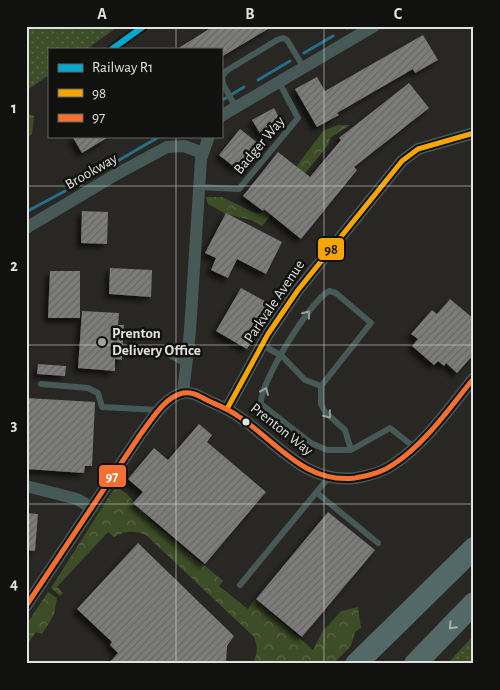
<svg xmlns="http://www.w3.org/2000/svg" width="500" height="690" font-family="'Alegreya Sans',sans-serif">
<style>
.grass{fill:url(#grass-dots)}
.forest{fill:url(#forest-crowns)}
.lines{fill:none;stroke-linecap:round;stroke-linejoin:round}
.stream{stroke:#266f8a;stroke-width:3}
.building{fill:url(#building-hatch);filter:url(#shadow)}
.lane{stroke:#465957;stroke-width:6}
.street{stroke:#465957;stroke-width:12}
.highway{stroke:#526967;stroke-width:22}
.bus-1-casing{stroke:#11110f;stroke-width:9}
.bus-2-casing{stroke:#11110f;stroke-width:9}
.bus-1{stroke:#f7a600;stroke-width:5}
.bus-2{stroke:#f46f30;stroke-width:5}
.rail-1-casing{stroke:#11110f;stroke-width:10}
.rail-1{stroke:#00a9ce;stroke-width:6}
.oneway{stroke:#949d9a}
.oneway2{stroke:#a8b1ae}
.grid{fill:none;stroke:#e2e1de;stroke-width:1;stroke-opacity:0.55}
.poi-dot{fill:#a1a09d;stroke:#11110f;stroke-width:2}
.bus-dot{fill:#e2e1de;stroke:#11110f;stroke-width:2}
.labels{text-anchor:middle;stroke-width:5;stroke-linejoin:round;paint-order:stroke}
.street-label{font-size:15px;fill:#e2e1de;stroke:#11110f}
.poi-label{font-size:15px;font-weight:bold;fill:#e2e1de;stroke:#11110f;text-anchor:start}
.line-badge{stroke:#11110f;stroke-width:2}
.badge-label{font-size:14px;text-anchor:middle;font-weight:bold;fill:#fff}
.pale-badge-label{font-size:14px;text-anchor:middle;font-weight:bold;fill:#111}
.neatline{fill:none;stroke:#e2e1de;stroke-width:2}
.grid-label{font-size:16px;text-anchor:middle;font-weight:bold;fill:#e2e1de}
</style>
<defs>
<pattern id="grass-dots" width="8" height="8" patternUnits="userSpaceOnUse" patternTransform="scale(1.25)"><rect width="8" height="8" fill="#3d4d27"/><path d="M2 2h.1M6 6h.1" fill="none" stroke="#596646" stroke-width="1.8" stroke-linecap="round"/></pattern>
<pattern id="forest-crowns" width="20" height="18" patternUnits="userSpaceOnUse" patternTransform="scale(1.25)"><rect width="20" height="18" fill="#3d4d27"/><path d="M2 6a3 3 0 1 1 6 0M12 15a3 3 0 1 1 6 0" fill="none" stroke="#596646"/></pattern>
<pattern id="building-hatch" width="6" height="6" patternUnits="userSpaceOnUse" patternTransform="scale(1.25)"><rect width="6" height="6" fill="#7d7c7b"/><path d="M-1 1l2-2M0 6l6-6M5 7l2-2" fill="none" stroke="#666665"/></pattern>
<filter id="shadow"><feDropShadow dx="-4.5" dy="4.5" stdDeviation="2.5" flood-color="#0009"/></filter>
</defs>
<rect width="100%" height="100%" fill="#282724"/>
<!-- grass -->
<path class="grass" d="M26,26H119L87,49H49V75L26,91Z
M474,635V664H447Z"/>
<!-- forest -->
<path class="forest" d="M29,114L34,116L32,134L26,139V116Z
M338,125H350L330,138L328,145L262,226L251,220L226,214L208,204L206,197H222L255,213H261L323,131Z
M119,489L126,493L151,521L223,581L219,586L248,609L255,599L313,650L322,632L341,611L358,607L361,628L355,632L351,646L333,664H252C258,654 258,648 254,637L146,535C133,530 125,531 114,537L108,532L57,587L63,593L60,596L51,588L113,490Z
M48,592L57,598L54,615L42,634L36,632L26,646V625Z"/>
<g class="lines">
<!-- stream -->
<path class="stream" d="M347,28L350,26
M304,53L333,36
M258,80L290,61
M221,101L244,87
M97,173L157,138
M26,212L65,191"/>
</g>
<!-- building -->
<path class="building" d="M214,26H273L221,57V49H177Z
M423,35L438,60L415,73L413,69L337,113L339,115L317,127L295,89L317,77L325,91Z
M409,83L429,108L354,167L357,170L301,239L264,209L263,211L243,196L278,152L310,177L341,140L339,138Z
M274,108L284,127L264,140L252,120Z
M240,129L259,144L238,170L219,155Z
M72,136H110L82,153Z
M82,211L108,212L107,244L81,243Z
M226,213L282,242L266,274L237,259L228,278L211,270L216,258L205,253Z
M110,268L152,270L151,297L109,294Z
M50,271H80V318H48Z
M241,288L272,305L247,349L216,331Z
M450,299L474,319V354L457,373L446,363L444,366L438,361L434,365L412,346L418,339L411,334L432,310L437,314Z
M82,311L119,313L118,325H124L122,360L115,359V371L78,368Z
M38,364L66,366L65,376L37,374Z
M26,398L95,402L92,466H85L84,473L26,469Z
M199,424L212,435L207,442L266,492L205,564L133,503L143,492L128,479L154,448L168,460Z
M328,512L375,550L302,637L256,599Z
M26,513L38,514L35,551L26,550Z
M138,543L234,636L227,646L226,664H108L118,653L110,645L112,642L77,609Z"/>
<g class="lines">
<!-- lane -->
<path class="lane" d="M235,106L223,84L222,77L226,71L277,40L283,38L287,40L304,68
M198,187L239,189L298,118L279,82
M262,345L282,356L305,380L321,386
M166,353L186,364
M41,384L88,388L98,393L102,407L159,410
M351,450L345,430L325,412L321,404V386L371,323L336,293L329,291C310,301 259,384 261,404L311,443L327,450H351L390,428L414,447
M317,493L378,543
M240,585L329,477"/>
<!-- street -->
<path class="street" d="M221,116L374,26
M26,228L115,175L167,147L184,146L203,153
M183,393L190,331L201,159L209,136
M227,409L268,334L298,290L402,161L418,149L474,133
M26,486L77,499L92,508
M26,606L140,435C151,421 164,397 183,393C193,391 202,398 211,402C220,406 230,410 238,416C276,441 304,484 355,478C368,476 383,472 394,464C426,443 450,407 474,378"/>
<!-- highway -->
<path class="highway" d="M356,664L474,548
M415,664L474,603"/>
<defs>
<path id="bus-1" d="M227,409L268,334L298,290L402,161L418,149L474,133"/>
<path id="bus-2" d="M26,606L140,435C151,421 164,397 183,393C193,391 202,398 211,402C220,406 230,410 238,416C276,441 304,484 355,478C368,476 383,472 394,464C426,443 450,407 474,378"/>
</defs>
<!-- bus-1 casing -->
<use href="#bus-1" class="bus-1-casing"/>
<!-- bus-2 casing -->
<use href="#bus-2" class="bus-2-casing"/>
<!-- bus-1 -->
<use href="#bus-1" class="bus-1"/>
<!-- bus-2 -->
<use href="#bus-2" class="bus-2"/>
<defs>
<path id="rail-1" d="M112,49L144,26"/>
</defs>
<!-- rail-1 casing -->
<use href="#rail-1" class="rail-1-casing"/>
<!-- rail-1 -->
<use href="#rail-1" class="rail-1"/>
</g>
<!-- one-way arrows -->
<defs><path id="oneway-chevron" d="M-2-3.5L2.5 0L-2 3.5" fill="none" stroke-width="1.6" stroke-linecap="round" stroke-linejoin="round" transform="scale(1.25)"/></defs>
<g class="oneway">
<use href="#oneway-chevron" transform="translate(307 314) rotate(-52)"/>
<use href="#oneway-chevron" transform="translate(265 391) rotate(-66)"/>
<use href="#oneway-chevron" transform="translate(328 415) rotate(51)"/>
</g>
<use class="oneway2" href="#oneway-chevron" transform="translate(452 626) rotate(133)"/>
<!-- grid -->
<path class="grid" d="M176,26V49M324,26V664M176,136V664M26,186H474M26,345H474M26,504H474"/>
<!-- markers -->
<circle class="poi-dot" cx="102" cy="342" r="5"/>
<circle class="bus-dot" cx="246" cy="422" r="4.5"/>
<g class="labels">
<!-- street labels -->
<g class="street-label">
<text transform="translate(259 145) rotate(-50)" y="5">Badger Way</text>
<text transform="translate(91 171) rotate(-30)" y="5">Brookway</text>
<text transform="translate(274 301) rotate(-56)" y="5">Parkvale Avenue</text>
<text transform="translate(282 429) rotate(38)" y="5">Prenton Way</text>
</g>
<!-- poi labels -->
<g class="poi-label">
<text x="112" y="338">Prenton<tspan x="112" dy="17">Delivery Office</tspan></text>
</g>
</g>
<g class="line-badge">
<rect x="317" y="237" width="28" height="24" rx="5" fill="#f7a600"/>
<rect x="98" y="464" width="29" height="24" rx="5" fill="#f46f30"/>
</g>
<g class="badge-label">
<text x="112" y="481">97</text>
</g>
<g class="pale-badge-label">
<text x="331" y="254">98</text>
</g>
<!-- border -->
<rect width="500" height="690" fill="none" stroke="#11110f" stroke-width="55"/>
<!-- legend -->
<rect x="48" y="48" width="175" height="90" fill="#11110f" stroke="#656462"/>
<rect x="58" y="64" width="25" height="8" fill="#00a9ce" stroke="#656462"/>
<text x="92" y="72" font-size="15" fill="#e2e1de">Railway R1</text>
<rect x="58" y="89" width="25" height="8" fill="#f7a600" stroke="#656462"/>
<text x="92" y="98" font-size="15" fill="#e2e1de">98</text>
<rect x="58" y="114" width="25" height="8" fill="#f46f30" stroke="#656462"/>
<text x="92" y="122" font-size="15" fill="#e2e1de">97</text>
<rect x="28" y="28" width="444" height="634" class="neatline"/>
<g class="grid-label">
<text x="102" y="19">A</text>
<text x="250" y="19">B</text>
<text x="398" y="19">C</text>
<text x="14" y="113">1</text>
<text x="14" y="271">2</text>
<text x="14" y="430">3</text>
<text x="14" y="589">4</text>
</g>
</svg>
